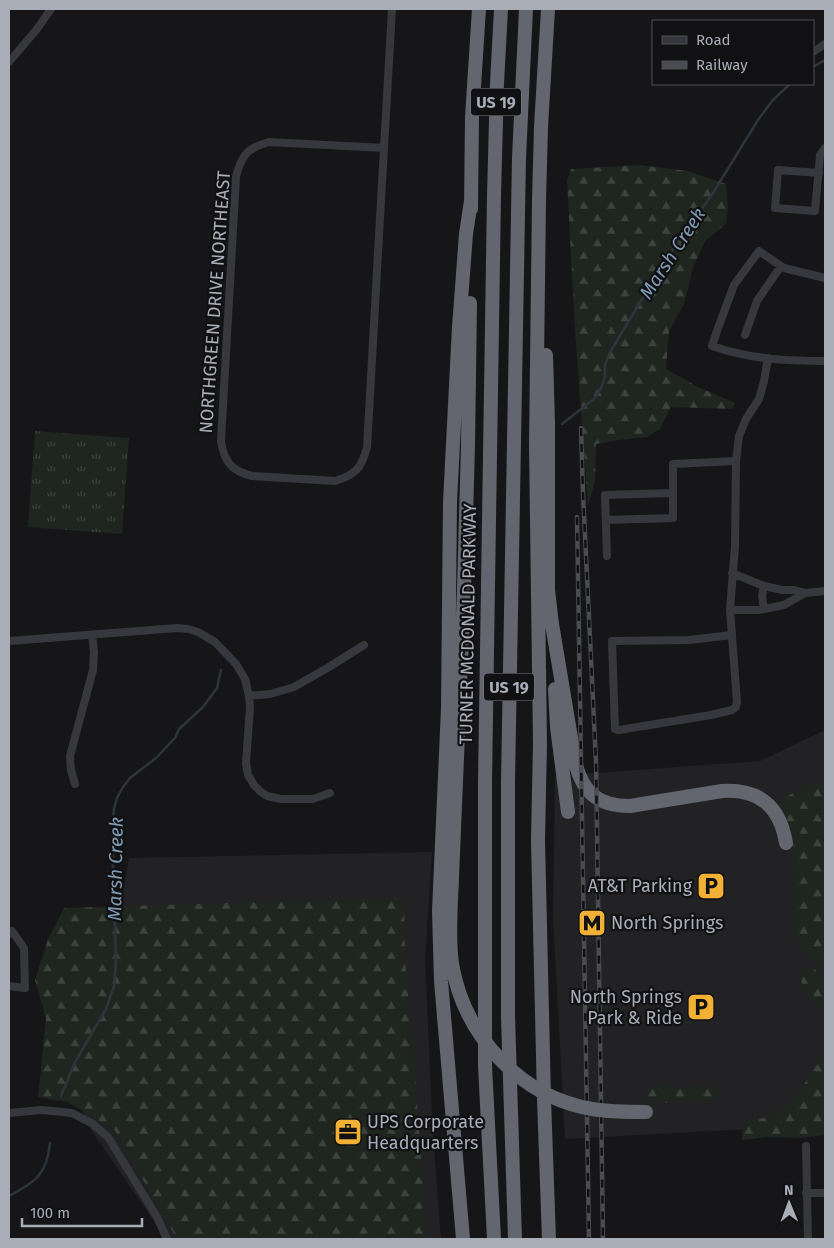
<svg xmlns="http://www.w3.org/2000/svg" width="834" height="1248" font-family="'Fira Sans',sans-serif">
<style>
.built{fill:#222225}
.grass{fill:url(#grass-tufts)}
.forest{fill:url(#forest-firs)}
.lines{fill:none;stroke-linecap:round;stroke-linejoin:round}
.stream{stroke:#2c353c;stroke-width:2.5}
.minor{stroke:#37383d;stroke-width:8}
.motorway{stroke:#63666e;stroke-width:14}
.rail-casing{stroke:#4a4c52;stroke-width:4.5}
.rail{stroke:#111113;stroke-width:2.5;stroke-dasharray:8;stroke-linecap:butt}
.motorway-bridge{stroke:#63666e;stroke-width:14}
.labels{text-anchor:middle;stroke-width:4.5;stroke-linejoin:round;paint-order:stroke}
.shield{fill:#111113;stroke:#7b7e86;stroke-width:1}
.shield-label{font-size:16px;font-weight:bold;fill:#a8adb8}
.street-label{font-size:18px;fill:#a8adb8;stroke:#111113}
.poi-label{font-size:18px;fill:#a8adb8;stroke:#111113;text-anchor:end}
.water-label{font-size:19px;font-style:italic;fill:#7f9bb3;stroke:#111113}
</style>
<defs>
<pattern id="grass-tufts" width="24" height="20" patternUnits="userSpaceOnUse" patternTransform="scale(1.25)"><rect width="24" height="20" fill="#1e261f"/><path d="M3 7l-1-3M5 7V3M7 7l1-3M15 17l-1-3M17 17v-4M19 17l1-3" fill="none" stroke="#3c433d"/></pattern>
<pattern id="forest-firs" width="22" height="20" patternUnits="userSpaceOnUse" patternTransform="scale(1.25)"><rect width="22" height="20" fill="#1e261f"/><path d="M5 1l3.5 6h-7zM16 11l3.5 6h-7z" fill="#3c433d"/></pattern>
</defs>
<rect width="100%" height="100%" fill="#161618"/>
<!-- built -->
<path class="built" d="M825,730V1125L565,1139L553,918L555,776L760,761Z
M432,852L425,960L433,1135L441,1239H163L158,1227L82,1117L129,858Z"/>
<!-- grass -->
<path class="grass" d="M35,431L129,438L122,534L28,527Z"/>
<!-- forest -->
<path class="forest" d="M639,165L688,171L726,184L728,209L726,224L705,241L693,268L684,304L669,331L666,369L698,387L735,403L732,409L671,407L660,429L647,437L618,440L596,444L595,482L588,506L575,330L567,180L571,169Z
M825,779V968C811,957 801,954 796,936L794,872L789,835L779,805L784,798L797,791Z
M404,898L405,959L417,1100L427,1239H177L114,1129L67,1102L38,1097L46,1019L35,980L48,939L64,908Z
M807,966L812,967L825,979V1007L824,1008C811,1002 791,978 807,966Z
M825,1051V1135L800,1138L769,1137L742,1140L743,1120C750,1119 759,1120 766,1117C792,1110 812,1072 825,1051Z
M658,1085L675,1087L704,1086L716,1087L718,1094L712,1101L664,1103L652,1101L647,1097L648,1089Z"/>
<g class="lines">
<!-- stream -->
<path class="stream" d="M813,67L825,60
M562,424L595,398L601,388L605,377V365L609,354L633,314L675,246L713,193L758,120L772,101L790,84
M61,1096L75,1062L106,1009L114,986L116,962L113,868V822L114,809L117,798L123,787L130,778L156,758L175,738L179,729L203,707L217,688L221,670
M9,1196C35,1182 47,1175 50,1143"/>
<!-- minor -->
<path class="minor" d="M813,52L825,44
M9,62L37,29L51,9
M269,142L384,148L367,447C362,467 356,475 335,481L252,476C232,471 224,462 221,441L236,177C241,156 247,148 269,142Z
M384,148L392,9
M819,173L778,170L775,208L815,211L820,155L825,148
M825,278L784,268L759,251L734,285L718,328L712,346C749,359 787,361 825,361
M745,335L757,301L781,266
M606,520L673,518V493
M607,556L605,495L673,493V464L736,461
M732,573L764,586L782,590H793L805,593L825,591
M764,609L762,596L764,586
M730,610H759L784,605L805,593
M732,635L689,640L612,641L615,729L619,730L711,715L732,710L736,707L737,702L730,610L735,546L736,461L739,436L746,419L759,399L764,381L768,358
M9,641L177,628L188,629L198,632L215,642L236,664L245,679L249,696L250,707L246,763L248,775L254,785L261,792L267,796L281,799H313L330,793
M249,696L270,694L294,687L329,667L364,645
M75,784L71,770L70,756L93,670L94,652L92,635
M9,934L12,931L24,948L25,988L9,986
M9,1113L42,1110L72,1113L93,1124L108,1137L157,1217L167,1239
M806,1146L808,1239
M806,1193H825"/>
<!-- motorway -->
<path class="motorway" d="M548,9L541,127L539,200L536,445L540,743L538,840L544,1099L549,1239
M471,209L472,117L479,9
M546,355L548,423V590L552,624L575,762C583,793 598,806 630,806L722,791C759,789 780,806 786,843
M555,689L557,727L568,812
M452,877L464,591L468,445L470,303
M463,1239L441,981L439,911L448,708L450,502L459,327L466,234L471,201
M494,1239L485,1066V782L494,195L497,83L501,9
M515,1239L508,1016V782L519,158L526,9"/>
<defs>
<path id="rail" d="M581,428L583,494L596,762L603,1239
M577,517L589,1239"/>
</defs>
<!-- rail casing -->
<use href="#rail" class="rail-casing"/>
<!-- rail -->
<use href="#rail" class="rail"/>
<!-- motorway-bridge -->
<path class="motorway-bridge" d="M452,877C451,906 448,936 452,964C464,1035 520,1097 592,1109C610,1112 628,1112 646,1112"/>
</g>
<!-- icons -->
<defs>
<symbol id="parking-square" viewBox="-11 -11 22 22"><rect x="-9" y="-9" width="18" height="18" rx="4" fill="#f2b134" stroke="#111113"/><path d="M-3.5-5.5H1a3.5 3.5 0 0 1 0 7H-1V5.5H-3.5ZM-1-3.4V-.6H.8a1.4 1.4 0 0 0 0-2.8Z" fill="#111"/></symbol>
<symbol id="metro-square" viewBox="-11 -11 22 22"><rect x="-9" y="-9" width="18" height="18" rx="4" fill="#f2b134" stroke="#111113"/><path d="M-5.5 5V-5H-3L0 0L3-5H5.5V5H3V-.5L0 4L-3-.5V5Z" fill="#111"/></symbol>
<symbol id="office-square" viewBox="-11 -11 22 22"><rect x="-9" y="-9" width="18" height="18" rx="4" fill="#f2b134" stroke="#111113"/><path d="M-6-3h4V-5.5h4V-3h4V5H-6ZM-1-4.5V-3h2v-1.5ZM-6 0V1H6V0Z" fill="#111"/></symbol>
</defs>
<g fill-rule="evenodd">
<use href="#parking-square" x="695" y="870" width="32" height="32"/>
<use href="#metro-square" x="576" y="907" width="32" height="32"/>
<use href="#parking-square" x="685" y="991" width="32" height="32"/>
<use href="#office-square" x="332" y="1116" width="32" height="32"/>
</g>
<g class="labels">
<!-- shield labels -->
<g class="shield">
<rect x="471" y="88.5" width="50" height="27" rx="4"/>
<rect x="484" y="673.5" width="50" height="27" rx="4"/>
</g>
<g class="shield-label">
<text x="496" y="108">US 19</text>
<text x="509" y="693">US 19</text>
</g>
<!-- street labels -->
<g class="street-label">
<text transform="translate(215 302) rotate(-86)" y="6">NORTHGREEN DRIVE NORTHEAST</text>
<text transform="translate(468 624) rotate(-89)" y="6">TURNER MCDONALD PARKWAY</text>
</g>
<!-- poi labels -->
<g class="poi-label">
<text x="692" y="892">AT&amp;T Parking</text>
<text x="611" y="929" text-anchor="start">North Springs</text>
<text x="682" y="1003">North Springs<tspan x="682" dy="21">Park &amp; Ride</tspan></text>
<text x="367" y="1128" text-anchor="start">UPS Corporate<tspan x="367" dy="21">Headquarters</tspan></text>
</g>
<!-- water labels -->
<g class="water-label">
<text transform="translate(672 253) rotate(-57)" y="7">Marsh Creek</text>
<text transform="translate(115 869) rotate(-89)" y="7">Marsh Creek</text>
</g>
</g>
<!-- border -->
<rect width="834" height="1248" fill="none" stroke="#a8adb8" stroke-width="20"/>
<!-- legend -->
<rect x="652" y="20" width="162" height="65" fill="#111113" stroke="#4d4f55"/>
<rect x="662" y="36" width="25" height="8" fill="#37383d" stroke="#4d4f55"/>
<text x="696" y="45" font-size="15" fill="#a8adb8">Road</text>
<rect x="662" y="61" width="25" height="8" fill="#4a4c52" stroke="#4d4f55"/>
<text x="696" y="70" font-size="15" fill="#a8adb8">Railway</text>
<!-- north arrow -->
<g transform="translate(789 1203) rotate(359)" stroke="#111113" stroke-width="4" paint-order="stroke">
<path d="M0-4L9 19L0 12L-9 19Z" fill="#a8adb8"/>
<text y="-8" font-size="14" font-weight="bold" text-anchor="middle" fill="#a8adb8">N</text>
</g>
<!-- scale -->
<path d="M22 1218v8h120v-8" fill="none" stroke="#a8adb8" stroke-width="2.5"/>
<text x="30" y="1218" font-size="15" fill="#a8adb8" stroke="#111113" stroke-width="4" paint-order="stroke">100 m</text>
</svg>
